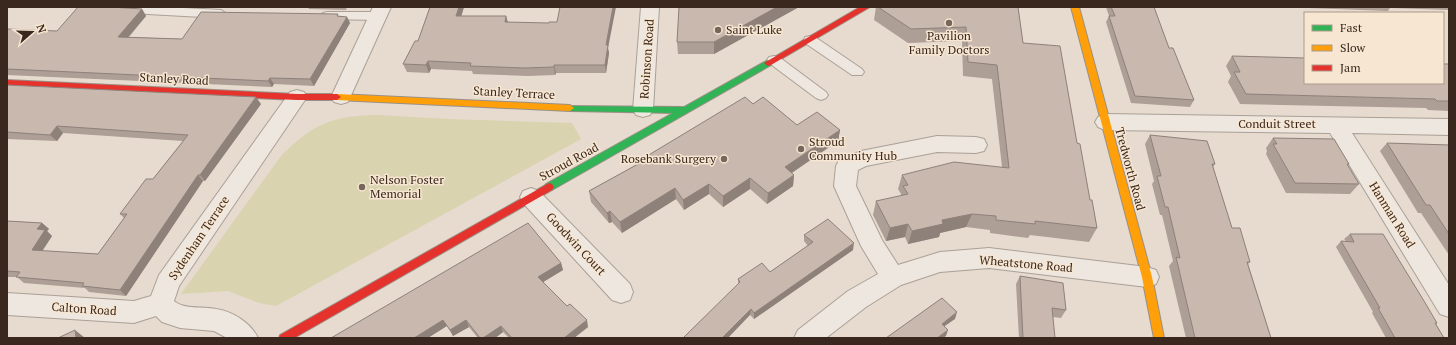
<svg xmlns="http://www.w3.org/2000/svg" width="1456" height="345" font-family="'PT Serif',serif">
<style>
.green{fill:#d9d3af}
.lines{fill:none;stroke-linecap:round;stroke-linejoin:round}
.lane-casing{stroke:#aba096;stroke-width:2}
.street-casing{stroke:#aba096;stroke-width:2}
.fast-casing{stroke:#9a9086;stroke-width:2}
.slow-casing{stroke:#9a9086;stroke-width:2}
.jam-casing{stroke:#9a9086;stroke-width:2}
.lane{fill:#ede7df;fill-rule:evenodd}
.street{fill:#ede7df;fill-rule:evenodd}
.fast{fill:#30b455;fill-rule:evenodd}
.slow{fill:#ff9f0a;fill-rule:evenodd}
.jam{fill:#e5322d;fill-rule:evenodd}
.wall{fill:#ad9e96}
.shaded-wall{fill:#8d817a}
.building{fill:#c9b8ae;stroke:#8d817a}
.poi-dot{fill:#76665b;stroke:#f7e7d2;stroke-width:1.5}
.labels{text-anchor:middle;stroke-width:3;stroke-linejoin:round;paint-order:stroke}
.poi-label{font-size:12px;fill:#3a271d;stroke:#f7e7d2;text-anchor:start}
.street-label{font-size:12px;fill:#3a271d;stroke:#f7e7d2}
</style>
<rect width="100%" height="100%" fill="#e6dbce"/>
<!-- green -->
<path class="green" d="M377,115L449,119L572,123L581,139L276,306L259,303L228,291L181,294L281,156C313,124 331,116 377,115Z"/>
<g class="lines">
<defs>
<path id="lane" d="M86,7H165L221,10L227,14L221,18L92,11Z
M327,12H379L383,13L385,16L383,19L379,20L323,19L321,16L323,13Z
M810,36L815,37L862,69L864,72L862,75H852L805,43L804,40L805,37Z
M774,56L779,57L826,92L828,95L826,98L821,100L816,98L769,63L767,60L769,57Z"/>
<path id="street" d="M373,7H391L348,102L341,104L334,102L331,97Z
M641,7H659L653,110L650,115L643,117L636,115L633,110Z
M297,90L304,92L307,97L179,286L174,301C185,310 202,306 216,309C232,311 251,323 258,338H227L214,331L180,328L162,322L156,316L134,323L7,315V293L134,301L151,296L159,275L290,92Z
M1105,114L1449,119V135L1352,133L1449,285V317L1440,314L1330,133L1105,130L1098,127L1095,122L1098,117Z
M937,136L976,137L984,139L987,145L984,151L976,153L937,152L866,166L858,170L856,186L882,240L898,265L940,252L989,248L1147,267L1156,270L1159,277L1156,284L1147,287L989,268L940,272L901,285L866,307L826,338H794L798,330L848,291L878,274L861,246L834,186L836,166L839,160L861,151Z
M531,188L539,191L630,284L633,292L630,300L621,303L612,300L523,203L520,197L523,191Z"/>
<path id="fast" d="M768,60L772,63L771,65L552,190H546L544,187L546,184L673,113L570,111L567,110L566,108L567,106L684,107Z"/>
<path id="slow" d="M1071,7H1079L1152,277L1164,338H1154L1142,277Z
M337,94L570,105L574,108L570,111L337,100L333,97Z"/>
<path id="jam" d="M860,7H870L771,65L768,66L764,63Z
M7,80L297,94H337L341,97L337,100H297L7,86Z
M549,183L552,184L554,187L552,190L294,338H279L280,335Z"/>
</defs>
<!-- lane casing -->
<use href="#lane" class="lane-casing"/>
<!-- street casing -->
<use href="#street" class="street-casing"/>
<!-- fast casing -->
<use href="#fast" class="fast-casing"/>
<!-- slow casing -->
<use href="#slow" class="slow-casing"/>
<!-- jam casing -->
<use href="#jam" class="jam-casing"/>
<!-- lane -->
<use href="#lane" class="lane"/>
<!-- street -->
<use href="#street" class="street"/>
<!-- fast -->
<use href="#fast" class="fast"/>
<!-- slow -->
<use href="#slow" class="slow"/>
<!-- jam -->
<use href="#jam" class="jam"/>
</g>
<!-- wall -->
<path class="wall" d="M208,7H246V8H209Z
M308,7H347L346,10L309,9Z
M430,7H464L461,16H506L508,22L608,48L609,53L606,73H556L555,75L527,76L473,74L472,71L431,69L429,73L407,72L403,64L418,41Z
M679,7H799L714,54H678L677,42Z
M876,7H1018L1023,43L1077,143L1090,200L1097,228L1089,242L1030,235L1028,238L990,233V230L966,227L940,233L939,237L908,244L905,237L886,241L873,215L876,201L901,196V194L898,189L902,175L1002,167L992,79L963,76L962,41L908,43L874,20Z
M1106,7H1154L1169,48L1194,100L1190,107L1131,103L1106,22L1109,16Z
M1282,7H1449V10L1390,8L1388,11Z
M142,9L146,16L129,37L182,39L338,14V16L347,17L350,23L314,86L274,84L272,87L7,75V29L57,31Z
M1232,56L1449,64V111L1428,110L1426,108L1240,104L1228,82L1231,76L1226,66Z
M7,85L261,104L205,181H203L126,296L89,292L85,288L24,283L17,277H7V221L42,223L49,229L47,231L52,236L42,251L98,254L124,218L120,214L153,179L183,141L63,133L57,141L7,139Z
M753,104L797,125L840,130L838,141L792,173L794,175L793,186L767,204L750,189L723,207L709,194L684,210L676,199L622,233L612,222L609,223L591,202L589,191L647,159V156Z
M1150,135L1215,164L1213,167L1232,228L1250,262L1248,264L1271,338H1186L1169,266L1173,261L1162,215H1160L1152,184L1154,181L1145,144Z
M1273,138L1349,164L1348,166L1359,184L1350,194L1286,193L1266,154L1267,151L1266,148Z
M1387,143L1449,145V255L1421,213H1418L1380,151Z
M1350,234L1437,323L1436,324L1444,338H1386L1372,313L1373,312L1336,247L1341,241H1346L1344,239Z
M804,235L853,250L754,319L750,315L738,284V279L770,272L808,246L804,241Z
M561,263L563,270L543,282L588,327L574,338H509L503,332L495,338H478L469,327L453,336L447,326L331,338Z
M1020,276L1066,310L1061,318L1053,317L1055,338H1019L1016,284Z"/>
<!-- shaded-wall -->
<path class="shaded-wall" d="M459,7H464L459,24L456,16Z
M613,7H616L608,48L609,53L606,73L605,65L606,45Z
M777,7H799L714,54V42Z
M142,9L146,16L123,43L118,37Z
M506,16L508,24L505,22Z
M347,17L350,23L314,86L310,79Z
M428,61L431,69L429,73L426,65Z
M554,65L556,73L555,75L554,67Z
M270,78L274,84L272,87L268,81Z
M256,97L261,104L205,181L200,175Z
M57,126L63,133L57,141L50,135Z
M840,130L838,141L784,178L785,167Z
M198,175L203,181L126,296L120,290Z
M794,175L793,186L767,204L768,193Z
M750,178V189L723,207V196Z
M709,184V194L684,210L683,200Z
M675,188L676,199L622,233L620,222Z
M610,211L612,222L609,223L607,213Z
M972,214L966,227L940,233L939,237L908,244L912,231L942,220Z
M42,223L49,229L47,231L52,236L39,256L32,250L37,229Z
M908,224L905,237L886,241L890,228Z
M854,243L853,250L754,319V313Z
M561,263L563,270L540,284L538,277Z
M751,309L750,315L728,338H722Z
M957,312L955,319L939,330L942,324Z
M443,320L447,326L428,338H414Z
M466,320L469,327L453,336L450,330Z
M587,320L588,327L574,338H564Z
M501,326L503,332L495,338H483Z
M75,330L85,338H76Z
M948,330L946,336L943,338H937Z"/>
<!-- building -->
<path class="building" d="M78,7H110L142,9L118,37L182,39L201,12L338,14L337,16L347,17L310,79L270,78L268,81L7,69V29L57,31Z
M430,7H459L456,16H506L505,22L549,23V22H557L560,7H613L606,45H608L605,65H554V67L525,68L470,66L471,63L428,61L426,65L403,64L415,41H418Z
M679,7H777L714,42H677Z
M878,7H1018L1023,43L1060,46L1077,143L1080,144L1090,200H1092L1097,228L1035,221V224L996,220V216L972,214L942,220L943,224L912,231L908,224L890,228L876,201L908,194L903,186L908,185L902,175L954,162L1009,168L997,65L968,62L966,27L911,29Z
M1111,7H1154L1169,48H1173L1194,100L1135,96L1109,16H1115Z
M1232,56L1305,58V83H1443V64H1449V101H1437L1435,99L1246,94L1234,72H1240Z
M7,85L256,97L200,175H198L120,290L82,286L84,283L16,277L20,272L7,271V221L42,223L37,229L45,230L32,250L98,254L127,214H120L146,179H153L188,135L57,126L50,135L7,132Z
M745,97L753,104L763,97L797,125L817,112L840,130L785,167L794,175L768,193L750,178L723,196L709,184L683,200L675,188L620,222L610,211L607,213L589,191L649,158L647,156Z
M1150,135L1207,141L1215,164H1212L1232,228H1240L1250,262H1247L1271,338H1195L1176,257L1180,258L1168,207H1165L1157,176H1161Z
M1273,138L1334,139L1349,164H1347L1359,184L1295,183L1273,144H1277Z
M1387,143L1449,145V234L1430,205H1426Z
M828,219L854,243L754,313L751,309L722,338H683L740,282L738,279L762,263L770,272L813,242L804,235Z
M528,223L561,263L538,277L567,306L570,304L587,320L564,338H512L501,326L483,338H480L466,320L450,330L443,320L414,338H331Z
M1350,234H1383L1424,301L1437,323H1435L1444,338H1395L1378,308H1380L1341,241L1354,242Z
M1020,276L1063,283L1066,310L1052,308L1055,338H1023Z
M942,298L957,312L942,324L948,330L937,338H886Z
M75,330L76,338H58Z"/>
<!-- markers -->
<g class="poi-dot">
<circle cx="949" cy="23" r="4"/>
<circle cx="718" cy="30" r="4"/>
<circle cx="801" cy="149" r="4"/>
<circle cx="724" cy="159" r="4"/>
<circle cx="362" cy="187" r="4"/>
</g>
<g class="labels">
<!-- poi labels -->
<g class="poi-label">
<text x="726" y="34">Saint Luke</text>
<text x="949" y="40" text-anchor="middle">Pavilion<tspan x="949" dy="14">Family Doctors</tspan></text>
<text x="809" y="146">Stroud<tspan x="809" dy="14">Community Hub</tspan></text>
<text x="716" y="163" text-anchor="end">Rosebank Surgery</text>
<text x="370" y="184">Nelson Foster<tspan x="370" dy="14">Memorial</tspan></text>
</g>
<!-- street labels -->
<g class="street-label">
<text transform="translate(647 59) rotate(-86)" y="4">Robinson Road</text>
<text transform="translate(174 79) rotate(3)" y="4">Stanley Road</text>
<text transform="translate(514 93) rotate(3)" y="4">Stanley Terrace</text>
<text x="1277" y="128">Conduit Street</text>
<text transform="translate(569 162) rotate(-29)" y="4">Stroud Road</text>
<text transform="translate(1130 169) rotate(75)" y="4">Tredworth Road</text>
<text transform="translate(1392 215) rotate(58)" y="4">Hanman Road</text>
<text transform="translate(199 238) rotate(-56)" y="4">Sydenham Terrace</text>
<text transform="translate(576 244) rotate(47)" y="4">Goodwin Court</text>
<text transform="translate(1026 264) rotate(5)" y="4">Wheatstone Road</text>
<text transform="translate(84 309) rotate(4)" y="4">Calton Road</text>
</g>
</g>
<!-- border -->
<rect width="1456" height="345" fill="none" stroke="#3a271d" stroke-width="16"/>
<!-- legend -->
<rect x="1304" y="12" width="140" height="72" fill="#f7e7d2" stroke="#ab9a8a"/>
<rect x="1312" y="25" width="20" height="6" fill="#30b455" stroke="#ab9a8a"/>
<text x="1340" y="32" font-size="12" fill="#3a271d">Fast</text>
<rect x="1312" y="45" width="20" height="6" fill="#ff9f0a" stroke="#ab9a8a"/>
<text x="1340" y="52" font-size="12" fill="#3a271d">Slow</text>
<rect x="1312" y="65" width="20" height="6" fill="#e5322d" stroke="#ab9a8a"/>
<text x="1340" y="72" font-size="12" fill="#3a271d">Jam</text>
<!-- north arrow -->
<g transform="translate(32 32) rotate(70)" stroke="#f7e7d2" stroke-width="3" paint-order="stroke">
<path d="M0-3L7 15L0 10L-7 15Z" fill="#3a271d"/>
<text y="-6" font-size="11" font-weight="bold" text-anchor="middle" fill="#3a271d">N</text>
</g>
</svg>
